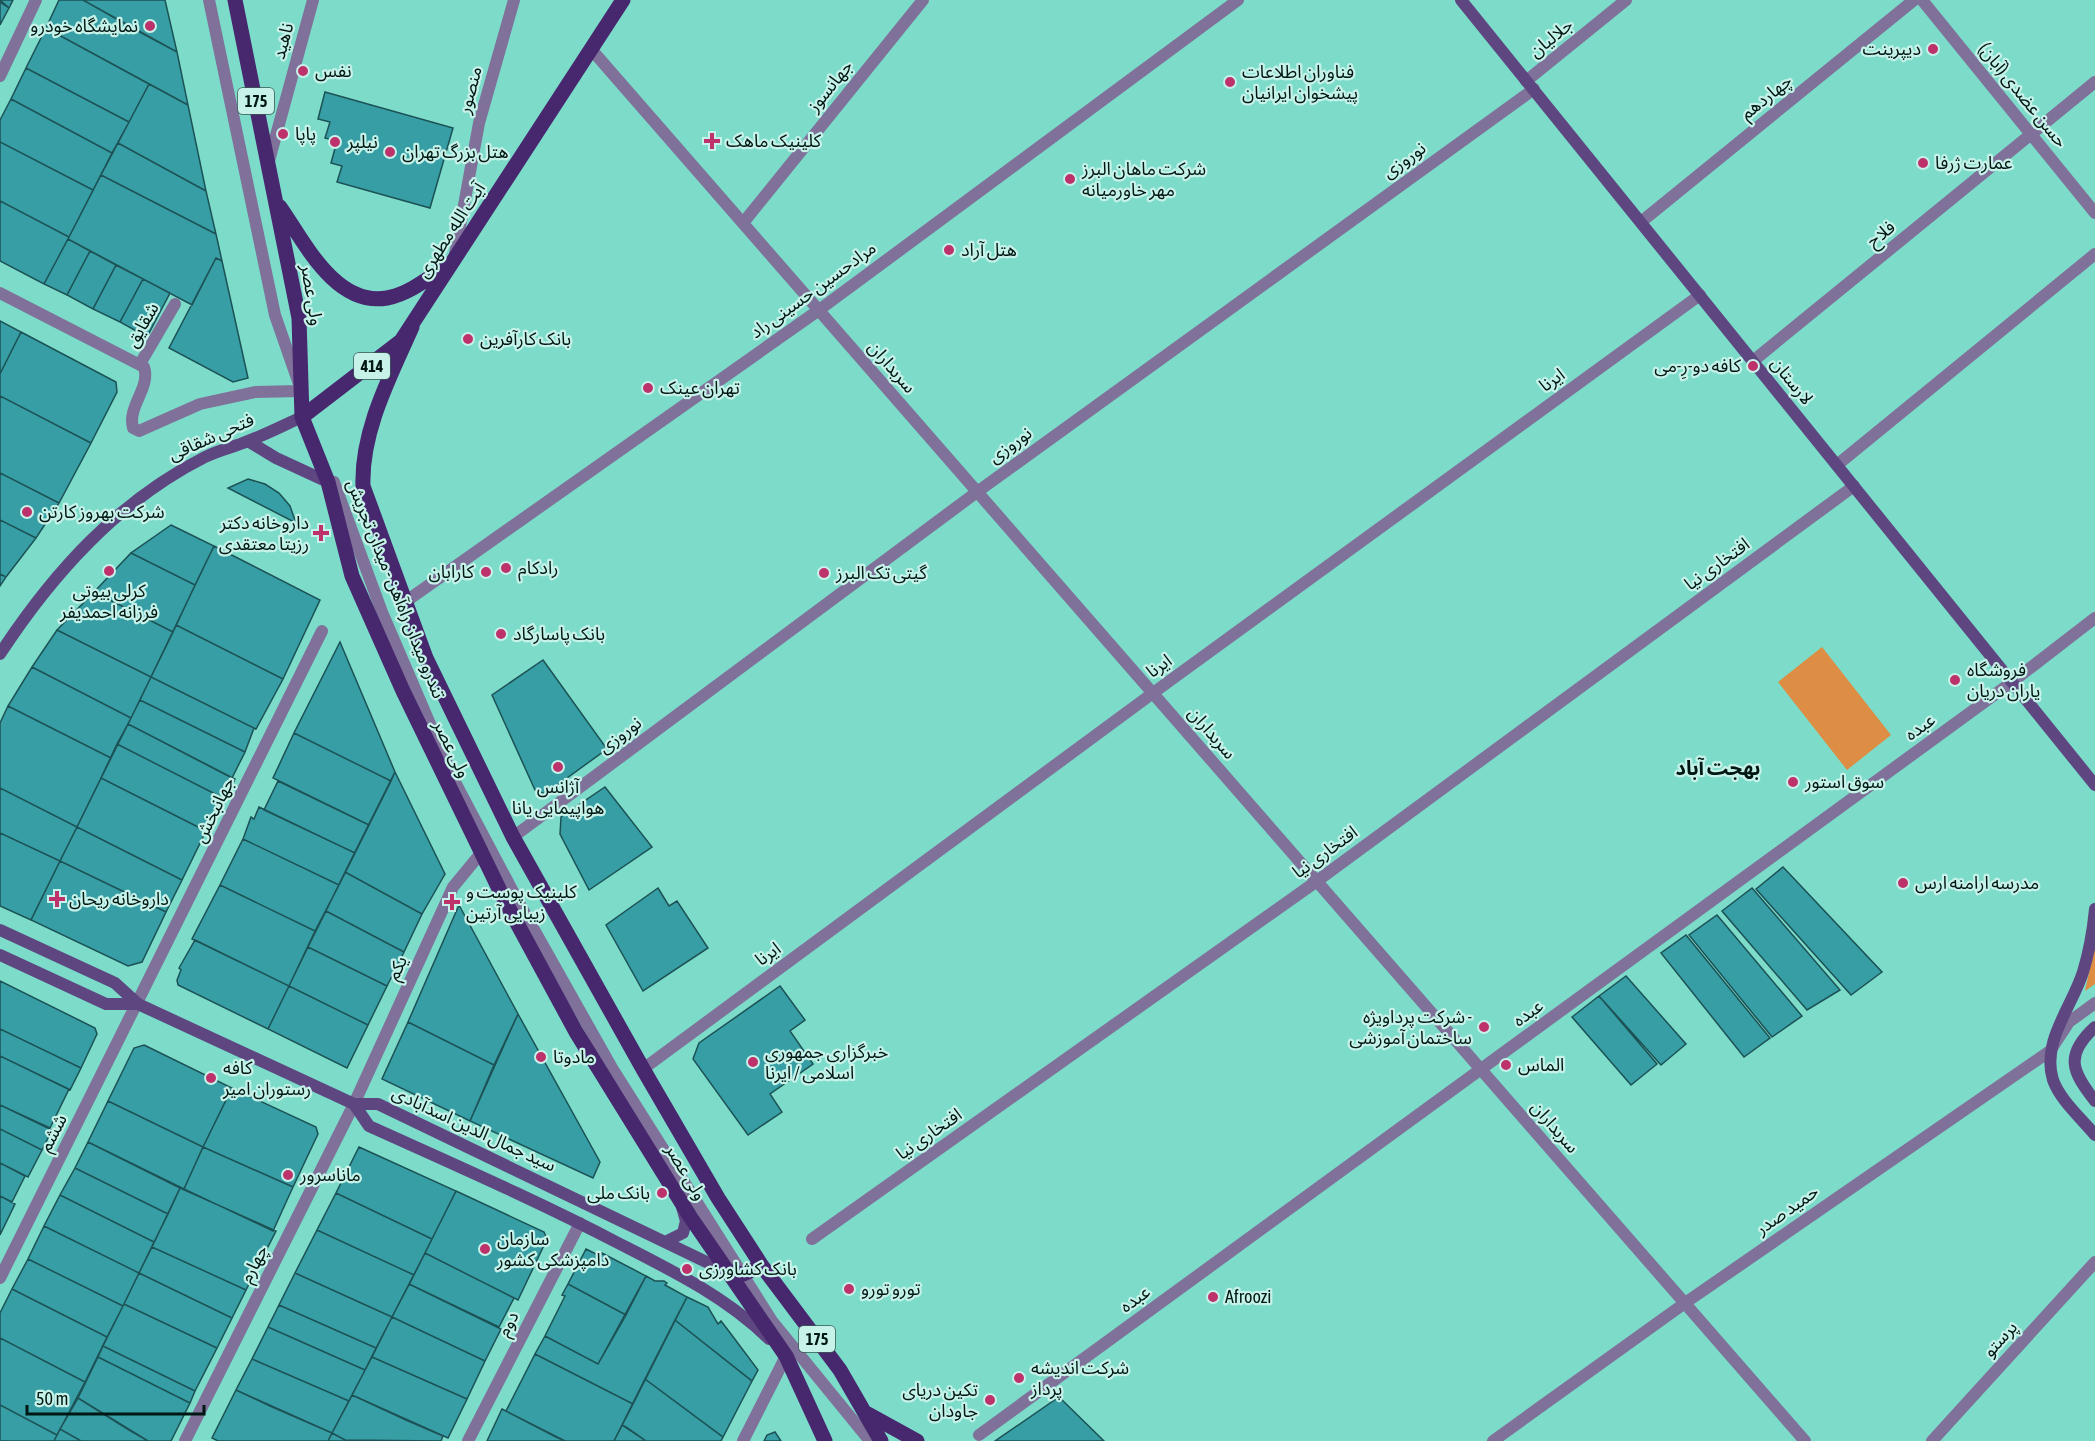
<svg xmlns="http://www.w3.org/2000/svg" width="2095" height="1441" font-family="'Asap Condensed','Noto Sans Arabic',sans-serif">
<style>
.green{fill:#dd8d44}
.building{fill:#369ea4;stroke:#1c5255;stroke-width:1.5}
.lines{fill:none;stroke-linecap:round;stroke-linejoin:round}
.service{stroke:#7f7199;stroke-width:12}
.minor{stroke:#7f7199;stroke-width:12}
.tertiary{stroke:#7f7199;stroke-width:12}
.secondary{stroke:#5e4781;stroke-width:12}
.primary{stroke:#47276e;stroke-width:15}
.poi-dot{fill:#bd326a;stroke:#c6f2e9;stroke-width:2}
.labels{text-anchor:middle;stroke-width:4.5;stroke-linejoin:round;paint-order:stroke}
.shield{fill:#c6f2e9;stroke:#3b5953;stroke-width:1.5}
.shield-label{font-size:16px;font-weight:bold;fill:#001713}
.poi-label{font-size:18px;fill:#001713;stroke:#c6f2e9;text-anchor:start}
.street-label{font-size:18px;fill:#001713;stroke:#c6f2e9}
.neighbourhood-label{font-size:20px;font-weight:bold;fill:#001713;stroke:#c6f2e9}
</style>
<rect width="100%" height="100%" fill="#7ddbca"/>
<!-- green -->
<path class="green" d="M1822,647L1891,735L1847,770L1778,682Z
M2095,945V984L2085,991Z"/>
<!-- building -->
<path class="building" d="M0,0H13L9,8Z
M59,0H83L177,52L188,105L46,28Z
M83,0H165L177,52L136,30Z
M0,2L9,8L0,25Z
M46,28L149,84L129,122L26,68Z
M26,68L129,122L112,153L11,99Z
M149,84L188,105L206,191L118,143Z
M325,92L453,128L430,208L337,182L342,166L331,163L337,141L325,138L330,122L318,119Z
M11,99L112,153L93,190L0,142V120Z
M0,142L93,190L69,237L0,201Z
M118,143L206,191L216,234L101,175Z
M101,175L216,234L222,261L216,258L192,305L68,239Z
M0,201L69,237L44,284L0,261Z
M68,239L90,251L67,295L44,284Z
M90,251L116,265L93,309L67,295Z
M216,258L222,261L248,378L233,382L169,348Z
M116,265L143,279L120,322L93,309Z
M143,279L170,293L147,337L120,322Z
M0,321L21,332L0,374Z
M21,332L116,382L117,392L91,443L0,396V374Z
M0,396L91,443L59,503L0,473Z
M0,473L59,503L36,538L0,520Z
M248,479L265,484L279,493L290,506L296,523L228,488Z
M0,520L36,538L6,577L0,574Z
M171,525L214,546L195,585L131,553Z
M214,546L320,600L283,679L176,625Z
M131,553L195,585L173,632L94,592Z
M0,574L6,577L0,586Z
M94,592L173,632L151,677L57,630Z
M176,625L283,679L256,729L151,677Z
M57,630L151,677L131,718L32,667Z
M340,642L395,772L391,781L294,733Z
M543,660L607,749L545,794L535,790L492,695Z
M32,667L131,718L111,758L8,706Z
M151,677L254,728L245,752L140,700Z
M140,700L245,752L232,778L128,724Z
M8,706L111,758L77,827L0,788V723Z
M128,724L235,779L225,799L117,744Z
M294,733L391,781L369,825L273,778Z
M117,744L225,799L208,832L101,778Z
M395,772L445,874L422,914L345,872Z
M101,778L206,831L182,880L77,827Z
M278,781L369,825L355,853L264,810Z
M605,787L652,847L589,890L560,834L561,817Z
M0,788L77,827L60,861L0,833Z
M259,807L355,853L339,885L243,839L251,817L254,819Z
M77,827L182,880L166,912L60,861Z
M0,833L60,861L31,920L0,906Z
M243,839L339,885L315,931L220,885Z
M60,861L166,912L142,962L128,966L31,920Z
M1783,867L1882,972L1851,995L1756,889Z
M345,872L422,914L404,952L326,911Z
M220,885L315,931L289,986L192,939Z
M658,888L669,906L677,901L708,948L643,991L606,925Z
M1752,888L1840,990L1807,1010L1722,911Z
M459,905L518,1014L494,1065L408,1022Z
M326,911L404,952L387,986L308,947Z
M1717,915L1802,1016L1772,1037L1689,935Z
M1686,935L1770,1038L1744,1057L1661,953Z
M195,940L289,986L268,1029L178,985L177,980L181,970L179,968Z
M308,947L387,986L368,1025L289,986Z
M1626,976L1686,1044L1661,1065L1599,996Z
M0,981L95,1028L97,1034L81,1068L0,1029Z
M289,986L368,1025L347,1068L268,1029Z
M780,986L805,1020L790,1031L813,1064L770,1094L782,1112L748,1135L693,1059L699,1043Z
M1599,996L1657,1064L1631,1085L1572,1017Z
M518,1014L600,1162L593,1178L470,1121Z
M408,1022L494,1065L470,1121L382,1079Z
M0,1029L81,1068L70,1090L0,1056Z
M144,1045L232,1088L203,1147L108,1101L134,1048Z
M0,1056L69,1089L50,1128L0,1105Z
M232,1088L316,1127L318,1134L293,1187L203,1147Z
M108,1101L203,1147L184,1189L88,1142Z
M0,1105L52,1130L42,1150L0,1129Z
M0,1129L42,1150L28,1177L0,1163Z
M88,1142L180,1188L168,1214L75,1168Z
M203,1147L293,1187L273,1231L184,1189Z
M359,1147L456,1191L432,1239L336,1193Z
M0,1163L25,1176L12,1202L0,1196Z
M75,1168L168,1214L154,1242L60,1195Z
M180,1188L276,1231L246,1290L152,1247Z
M456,1191L544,1232L547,1239L518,1300L425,1253Z
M336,1193L432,1239L414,1275L317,1230Z
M60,1195L154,1242L139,1273L44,1226Z
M0,1196L15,1204L0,1235Z
M44,1226L139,1273L123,1306L28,1259Z
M317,1230L414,1275L392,1317L295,1273Z
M152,1247L246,1290L232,1318L139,1273Z
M586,1249L600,1256L602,1253L646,1276L626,1315L568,1284Z
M425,1253L514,1298L499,1327L409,1284Z
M28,1259L123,1306L107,1337L12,1289Z
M139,1273L232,1318L217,1348L124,1304Z
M295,1273L392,1317L376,1348L279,1305Z
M646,1276L655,1281H664L667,1283L665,1285L687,1297L633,1404L535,1354L545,1336L598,1364Z
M409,1284L501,1329L485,1361L392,1317Z
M568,1284L626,1315L598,1364L545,1336L565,1296L562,1295Z
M12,1289L107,1337L85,1382L0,1338V1313Z
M687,1297L708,1307L718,1324L721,1321L731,1334L758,1370L752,1381L675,1320Z
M124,1304L217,1348L195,1391L103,1346Z
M279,1305L376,1348L365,1370L268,1327Z
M392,1317L485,1361L467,1399L372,1357Z
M675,1320L752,1381L723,1437L645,1379Z
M268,1327L365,1370L349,1401L252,1359Z
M0,1338L85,1382L57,1435L0,1405Z
M103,1346L195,1391L190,1403L98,1357Z
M535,1354L633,1404L614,1441H565L506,1411Z
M98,1357L190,1403L171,1441H148L78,1398Z
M372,1357L467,1399L448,1438L352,1395Z
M252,1359L349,1401L332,1433L236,1390Z
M645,1379L723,1437L721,1441H646L622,1425Z
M236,1390L270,1406L332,1433L328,1441H218L212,1438Z
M352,1395L406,1420L443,1436L441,1441L345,1440L332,1433Z
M1059,1397L1104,1441H995Z
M78,1398L129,1430L148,1441H81L60,1429Z
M0,1405L57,1435L54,1441H0Z
M502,1409L556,1437L565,1441H487Z
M622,1425L626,1427L646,1441H614Z
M60,1429L81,1441H54Z
M775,1432L781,1441H764L767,1435Z
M332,1433L345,1440L348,1441H328Z"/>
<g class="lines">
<!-- service -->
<path class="service" d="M209,0L275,315L299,384
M334,482L382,612L455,782L519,903L612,1068L772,1321L870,1441"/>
<!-- minor -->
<path class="minor" d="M0,76L36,0
M1526,81L1626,0
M269,161L313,0
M1641,222L1914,0
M743,223L923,0
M455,254L479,123L514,0
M0,293L144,367C151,388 127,406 133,428L139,431L200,404L255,392L301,391
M1753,361L2095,82
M140,364L175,304
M1837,465L2095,254
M405,602L819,310L1238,0
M513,837L977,492L1534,89
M643,1069L1153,693L1700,295
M812,1239L1317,881L1854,486
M0,1278L322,631
M979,1435L2012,682L2095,618
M185,1441L354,1104L453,887L481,853
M468,1441L580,1223
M743,1441L786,1356
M1932,1441L2095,1262"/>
<!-- tertiary -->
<path class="tertiary" d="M1922,0L2095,213
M591,49L1805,1441
M1493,1441L1685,1303L2050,1051L2069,1022L2095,1003"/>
<!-- secondary -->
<path class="secondary" d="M1461,0L2095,785
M248,441L276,458L328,482
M0,654C53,573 118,501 205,457C219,450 234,447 248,441C267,434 284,425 302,417
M2095,909C2093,930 2089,952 2083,972C2072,1007 2041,1042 2053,1080C2060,1100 2082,1119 2095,1135
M0,930L115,983L138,1004L354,1104H378L725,1271
M0,955L106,1004H138
M2095,1027C2064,1055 2072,1072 2095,1101
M354,1104L369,1126C453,1164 538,1201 620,1244C673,1271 726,1297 769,1339
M667,1241L683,1233L686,1221L682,1207"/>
<!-- primary -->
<path class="primary" d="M235,0L299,318L302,417L328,482L352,576L403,691L505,901L576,1032L691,1218L786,1356L825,1441
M280,207C304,241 335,307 387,298C409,294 430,277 448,265
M412,327C390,377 361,431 363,486L426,658L513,837L643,1069L718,1198L762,1266L840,1370L881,1441
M302,417L401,341L623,0
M725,1271L743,1274L762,1266
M868,1414L917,1441"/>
</g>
<!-- markers -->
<g class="poi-dot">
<circle cx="150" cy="26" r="6"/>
<circle cx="1933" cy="49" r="6"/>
<circle cx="303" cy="71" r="6"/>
<circle cx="1230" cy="82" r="6"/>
<circle cx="283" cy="134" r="6"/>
<path d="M709 132h6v6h6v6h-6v6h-6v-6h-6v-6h6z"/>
<circle cx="335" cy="142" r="6"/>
<circle cx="390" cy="152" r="6"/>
<circle cx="1923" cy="163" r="6"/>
<circle cx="1070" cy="179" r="6"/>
<circle cx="949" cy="250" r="6"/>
<circle cx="468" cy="339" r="6"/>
<circle cx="1753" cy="366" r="6"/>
<circle cx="648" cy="388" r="6"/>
<circle cx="27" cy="512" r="6"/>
<path d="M318 524h6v6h6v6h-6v6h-6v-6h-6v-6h6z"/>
<circle cx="506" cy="568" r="6"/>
<circle cx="109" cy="571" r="6"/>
<circle cx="486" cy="572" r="6"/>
<circle cx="824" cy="573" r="6"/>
<circle cx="501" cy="634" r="6"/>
<circle cx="1955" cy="680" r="6"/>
<circle cx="558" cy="767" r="6"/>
<circle cx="1793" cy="782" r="6"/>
<circle cx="1903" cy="883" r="6"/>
<path d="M54 890h6v6h6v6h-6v6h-6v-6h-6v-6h6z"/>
<path d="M449 893h6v6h6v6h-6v6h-6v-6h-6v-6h6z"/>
<circle cx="1484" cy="1027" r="6"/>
<circle cx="541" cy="1057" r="6"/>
<circle cx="753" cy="1062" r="6"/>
<circle cx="1506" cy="1065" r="6"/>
<circle cx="211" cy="1078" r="6"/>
<circle cx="288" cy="1175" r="6"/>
<circle cx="662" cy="1193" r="6"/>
<circle cx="485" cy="1249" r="6"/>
<circle cx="687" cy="1269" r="6"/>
<circle cx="849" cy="1289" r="6"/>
<circle cx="1213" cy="1297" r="6"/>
<circle cx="1019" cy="1378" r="6"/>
<circle cx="990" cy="1400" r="6"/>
</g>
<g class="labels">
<!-- shield labels -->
<g class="shield">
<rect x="238" y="88" width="36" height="26" rx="4.5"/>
<rect x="354" y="353" width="36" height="26" rx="4.5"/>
<rect x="799" y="1326" width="36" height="26" rx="4.5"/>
</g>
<g class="shield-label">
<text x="256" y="107">175</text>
<text x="372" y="372">414</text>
<text x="817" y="1345">175</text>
</g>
<!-- poi labels -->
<g class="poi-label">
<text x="138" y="32" text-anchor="end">نمایشگاه خودرو</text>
<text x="1921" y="55" text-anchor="end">دیپرینت</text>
<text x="315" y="77">نفس</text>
<text x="1242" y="78">فناوران اطلاعات<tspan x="1242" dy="21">پیشخوان ایرانیان</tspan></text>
<text x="295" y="140">پاپا</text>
<text x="726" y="147">کلینیک ماهک</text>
<text x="347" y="148">نیلپر</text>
<text x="402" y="158">هتل بزرگ تهران</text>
<text x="1935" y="169">عمارت ژرفا</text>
<text x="1082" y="175">شرکت ماهان البرز<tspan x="1082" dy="21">مهر خاورمیانه</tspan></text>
<text x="961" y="256">هتل آراد</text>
<text x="480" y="345">بانک کارآفرین</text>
<text x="1741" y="372" text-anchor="end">کافه دو-رِ-می</text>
<text x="660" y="394">تهران عینک</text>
<text x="39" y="518">شرکت بهروز کارتن</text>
<text x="309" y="529" text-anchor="end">داروخانه دکتر<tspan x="309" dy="21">رزیتا معتقدی</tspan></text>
<text x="518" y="574">رادکام</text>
<text x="474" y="578" text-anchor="end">کارابان</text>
<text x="836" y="579">گیتی تک البرز</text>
<text x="109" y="597" text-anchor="middle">کرلی بیوتی<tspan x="109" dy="21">فرزانه احمدیفر</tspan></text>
<text x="513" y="640">بانک پاسارگاد</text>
<text x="1967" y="676">فروشگاه<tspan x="1967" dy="21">یاران دریان</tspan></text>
<text x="1805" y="788">سوق استور</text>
<text x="558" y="793" text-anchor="middle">آژانس<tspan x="558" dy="21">هواپیمایی یانا</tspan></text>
<text x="1915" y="889">مدرسه ارامنه ارس</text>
<text x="466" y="898">کلینیک پوست و<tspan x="466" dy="21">زیبایی آرتین</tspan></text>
<text x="69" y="905">داروخانه ریحان</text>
<text x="1472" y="1023" text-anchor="end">شرکت پرداویژه -<tspan x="1472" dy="21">ساختمان آموزشی</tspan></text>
<text x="765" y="1058">خبرگزاری جمهوری<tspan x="765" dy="21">اسلامی / ایرنا</tspan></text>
<text x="553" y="1063">مادوتا</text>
<text x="1518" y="1071">الماس</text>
<text x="223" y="1074">کافه<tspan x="223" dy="21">رستوران امیر</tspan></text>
<text x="300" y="1181">ماناسرور</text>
<text x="650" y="1199" text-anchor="end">بانک ملی</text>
<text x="497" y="1245">سازمان<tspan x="497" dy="21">دامپزشکی کشور</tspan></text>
<text x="699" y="1275">بانک کشاورزی</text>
<text x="861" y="1295">تورو تورو</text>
<text x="1225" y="1303">Afroozi</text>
<text x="1031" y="1374">شرکت اندیشه<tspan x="1031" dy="21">پرداز</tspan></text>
<text x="978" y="1396" text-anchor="end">تکین دریای<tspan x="978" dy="21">جاودان</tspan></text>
</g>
<!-- street labels -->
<g class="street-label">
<text transform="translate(1551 38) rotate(-39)" y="6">جلالیان</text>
<text transform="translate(283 41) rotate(-75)" y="6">ناهید</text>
<text transform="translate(830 86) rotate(-51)" y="6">جهانسوز</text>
<text transform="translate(470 90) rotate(-75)" y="6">منصور</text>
<text transform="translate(2023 95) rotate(51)" y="6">حسن عضدی (آبان)</text>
<text transform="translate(1766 97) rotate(-39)" y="6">چهاردهم</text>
<text transform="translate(1404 160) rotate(-36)" y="6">نوروزی</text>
<text transform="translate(451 230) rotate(-57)" y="6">آیت الله مطهری</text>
<text transform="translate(1881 234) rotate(-39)" y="6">فلاح</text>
<text transform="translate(813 290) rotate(-36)" y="6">مرادحسین حسینی راد</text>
<text transform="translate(312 295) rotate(81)" y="6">ولی عصر</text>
<text transform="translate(142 325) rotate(-60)" y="6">شقایق</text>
<text transform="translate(892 367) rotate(49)" y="6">سربداران</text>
<text transform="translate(1552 380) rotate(-36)" y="6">ايرنا</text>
<text transform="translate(1792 381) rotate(51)" y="6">لارستان</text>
<text transform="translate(211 437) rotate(-24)" y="6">فتحی شقاقی</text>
<text transform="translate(1010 445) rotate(-36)" y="6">نوروزی</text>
<text transform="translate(1717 564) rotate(-36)" y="6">افتخاری نیا</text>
<text transform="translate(396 589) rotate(68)" y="6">تندرو میدان راه‌آهن - میدان تجریش</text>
<text transform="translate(1159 666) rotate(-36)" y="6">ايرنا</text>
<text transform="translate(1920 727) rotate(-36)" y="6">عبده</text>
<text transform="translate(1212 733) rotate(49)" y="6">سربداران</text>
<text transform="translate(620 735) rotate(-37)" y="6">نوروزی</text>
<text transform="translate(452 749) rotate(64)" y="6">ولی عصر</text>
<text transform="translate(214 810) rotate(-64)" y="6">جهانبخش</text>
<text transform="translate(1325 852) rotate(-36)" y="6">افتخاری نیا</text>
<text transform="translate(768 954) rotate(-36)" y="6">ايرنا</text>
<text transform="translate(397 968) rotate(-65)" y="6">یکم</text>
<text transform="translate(1528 1013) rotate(-36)" y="6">عبده</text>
<text transform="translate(1555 1127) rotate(49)" y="6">سربداران</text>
<text transform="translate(474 1129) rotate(25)" y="6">سید جمال الدین اسدآبادی</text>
<text transform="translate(53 1133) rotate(-63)" y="6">ششم</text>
<text transform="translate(929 1134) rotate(-35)" y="6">افتخاری نیا</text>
<text transform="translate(686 1172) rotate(59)" y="6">ولی عصر</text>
<text transform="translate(1787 1210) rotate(-35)" y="6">حمید صدر</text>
<text transform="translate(254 1264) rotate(-63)" y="6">چهارم</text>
<text transform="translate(1135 1299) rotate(-36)" y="6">عبده</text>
<text transform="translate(508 1324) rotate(-63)" y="6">دوم</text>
<text transform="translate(2000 1339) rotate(-48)" y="6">پرستو</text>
</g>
<!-- neighbourhood labels -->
<g class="neighbourhood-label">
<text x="1718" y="775">بهجت آباد</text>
</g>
</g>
<!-- scale -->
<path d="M27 1405v9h177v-9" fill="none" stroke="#001713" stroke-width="3"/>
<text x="36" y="1405" font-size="18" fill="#001713" stroke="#c6f2e9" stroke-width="4.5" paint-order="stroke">50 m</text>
</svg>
